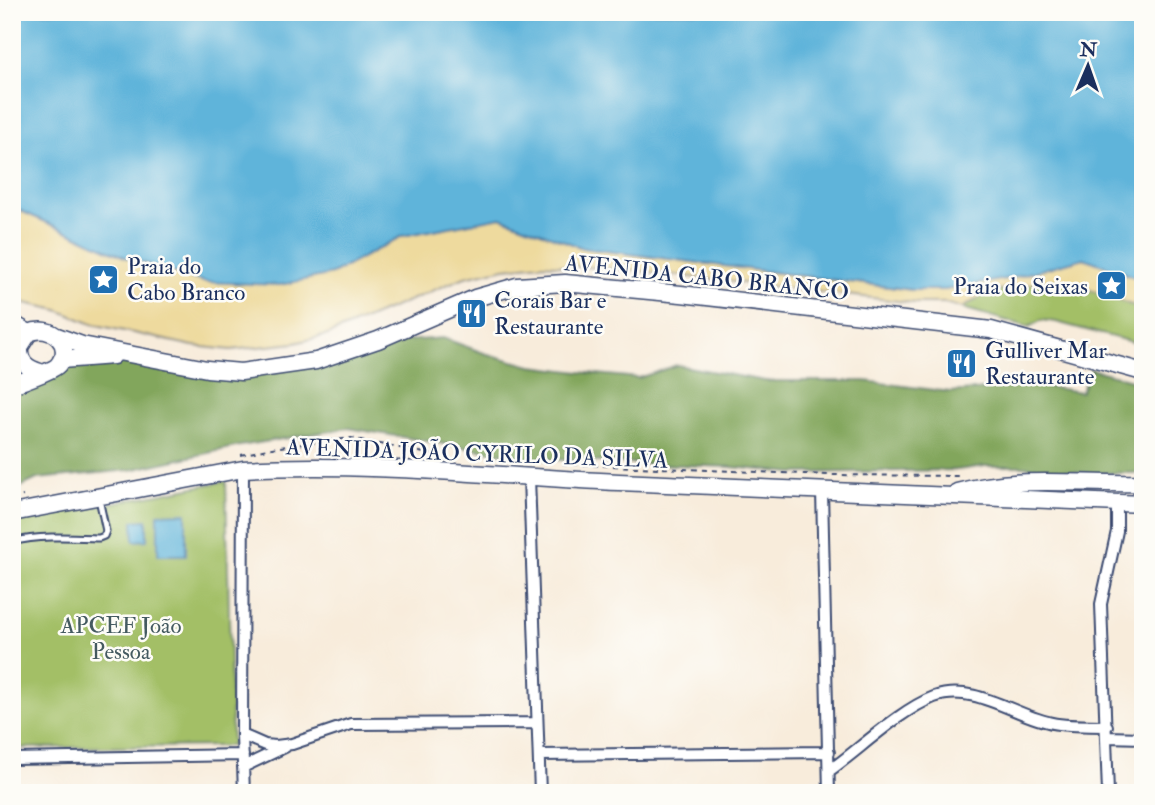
<svg xmlns="http://www.w3.org/2000/svg" width="1155" height="805" font-family="'IM FELL Double Pica',serif">
<style>
.green{fill:#a3bf66;stroke:#5f7762;stroke-width:2}
.forest{fill:#82a65b;stroke:#4e6a5c;stroke-width:2}
.sand{fill:#eeda9e;stroke:#84847e;stroke-width:2}
.water{fill:#5eb4da;stroke:#3c729c;stroke-width:2}
.lines{fill:none;stroke-linecap:round;stroke-linejoin:round}
.lane-casing{stroke:#3c4b71;stroke-width:9}
.street-casing{stroke:#3c4b71;stroke-width:14}
.secondary-casing{stroke:#3c4b71;stroke-width:19}
.path{stroke:#3c4b71;stroke-width:2;stroke-dasharray:5 5;stroke-linecap:butt}
.lane{stroke:#fff;stroke-width:5}
.street{stroke:#fff;stroke-width:10}
.secondary{stroke:#fff;stroke-width:16}
.labels{text-anchor:middle;stroke-width:5;stroke-linejoin:round;paint-order:stroke}
.poi-label{font-size:23px;fill:#1b2f5e;stroke:#fdfcf7;text-anchor:start}
.street-label{font-size:23px;fill:#1b2f5e;stroke:#fdfcf7}
.park-label{font-size:23px;fill:#445a60;stroke:#fdfcf7}
</style>
<rect width="100%" height="100%" fill="#fdfcf7"/>
<filter id="ink" filterUnits="userSpaceOnUse"><feTurbulence type="fractalNoise" baseFrequency=".0143" numOctaves="2"/><feDisplacementMap in="SourceGraphic" scale="14" xChannelSelector="R" yChannelSelector="G"/><feConvolveMatrix kernelMatrix="1 2 1 2 8 2 1 2 1" color-interpolation-filters="sRGB"/></filter>
<filter id="wash" filterUnits="userSpaceOnUse"><feTurbulence type="fractalNoise" baseFrequency=".00686" numOctaves="4" result="noise"/><feDisplacementMap in="SourceGraphic" scale="28" xChannelSelector="R" yChannelSelector="G"/><feGaussianBlur stdDeviation="1.57" result="paint"/><feColorMatrix in="noise" values="0 0 0 0 0 0 0 0 0 0 0 0 0 0 0 0 0 1.4 0 .05"/><feComposite in="paint" operator="in"/></filter>
<g filter="url(#wash)">
<rect width="100%" height="100%" fill="#f8ecdb"/>
<!-- green -->
<path class="green" d="M1051,280L1068,282L1143,309V345L1056,322L1042,320L1029,327L962,308L989,292Z
M226,481L232,746L12,748V522Z"/>
<!-- forest -->
<path class="forest" d="M443,338L484,353L531,366L596,374L639,378L677,365L765,381H865L950,392L1035,385L1081,392L1091,369L1143,383V473H1089L1022,466H985L957,470L793,473L731,467L599,462L528,458L348,428L240,446L130,470L37,479L12,491V393L39,379L84,363L127,358L211,377L348,355L405,341Z"/>
<!-- sand -->
<path class="sand" d="M12,207L125,257L204,282L332,274L402,236L501,217L583,248L912,290L1011,278L1084,258L1143,280V309L1068,282L1051,280L989,292L962,308L945,303H915L631,270L542,264L505,268L465,277L328,335L295,343L231,350L193,346L92,324L58,310L25,303L12,297Z"/>
<!-- water -->
<path class="water" d="M12,12H1143V280L1084,258L1011,278L945,290H913L583,248L501,217L402,236L332,274L280,285L204,282L125,257L12,207Z
M186,513V555H158V514Z
M147,520V540L134,541L133,521Z"/>
</g>
<g filter="url(#ink)">
<g class="lines">
<defs>
<path id="lane" d="M12,542C40,535 71,537 99,538L104,536L106,531L99,499"/>
<path id="street" d="M243,469L242,735L244,793
M529,477L540,793
M822,491L829,793
M242,735L265,745L276,746L292,744L351,724L537,723
M1107,737L1143,738
M539,755L829,752
M12,759L243,755
M243,767L285,747
M829,771C860,749 900,710 934,697C973,683 1012,714 1048,722C1066,727 1088,725 1107,726
M1108,793L1101,604L1117,531V503"/>
<path id="secondary" d="M12,323L29,333
M57,336L82,345L207,369L241,372L316,361L378,340L475,298L517,286L565,283L681,294L991,330L1143,372
M61,360L113,356
M12,385C21,382 54,370 58,365C75,345 51,323 29,333L20,347C19,362 27,368 40,372
M957,492C1018,475 1081,485 1143,483
M12,513L243,469C366,462 495,476 619,482C793,490 968,495 1143,504"/>
</defs>
<!-- lane casing -->
<use href="#lane" class="lane-casing"/>
<!-- street casing -->
<use href="#street" class="street-casing"/>
<!-- secondary casing -->
<use href="#secondary" class="secondary-casing"/>
<!-- path -->
<path class="path" d="M241,455L272,448L351,438L439,456
M563,464L829,475L960,476
M12,498L23,496"/>
<!-- lane -->
<use href="#lane" class="lane"/>
<!-- street -->
<use href="#street" class="street"/>
<!-- secondary -->
<use href="#secondary" class="secondary"/>
</g>
</g>
<!-- icons -->
<defs>
<symbol id="sight-square" viewBox="-11 -11 22 22"><rect x="-9" y="-9" width="18" height="18" rx="4" fill="#1f6fb2" stroke="#fdfcf7"/><path d="M0-6L1.8-2.2L6-1.7L2.9 1.2L3.7 5.4L0 3.3L-3.7 5.4L-2.9 1.2L-6-1.7L-1.8-2.2Z" fill="#fff"/></symbol>
<symbol id="restaurant-square" viewBox="-11 -11 22 22"><rect x="-9" y="-9" width="18" height="18" rx="4" fill="#1f6fb2" stroke="#fdfcf7"/><path d="M-5-6h1v4h1v-4h1v4h1v-4h1v5L-1.5 .5V6h-2V.5L-5-1ZM5-6V6H3V1.5H1.5Q1.5-4 5-6Z" fill="#fff"/></symbol>
</defs>
<g fill-rule="evenodd">
<use href="#sight-square" x="86" y="262" width="35" height="35"/>
<use href="#sight-square" x="1094" y="268" width="35" height="35"/>
<use href="#restaurant-square" x="454" y="296" width="35" height="35"/>
<use href="#restaurant-square" x="944" y="346" width="35" height="35"/>
</g>
<g class="labels">
<!-- poi labels -->
<g class="poi-label">
<text x="127" y="274">Praia do<tspan x="127" dy="26">Cabo Branco</tspan></text>
<text x="1088" y="294" text-anchor="end">Praia do Seixas</text>
<text x="494" y="308">Corais Bar e<tspan x="494" dy="26">Restaurante</tspan></text>
<text x="985" y="358">Gulliver Mar<tspan x="985" dy="26">Restaurante</tspan></text>
</g>
<!-- street labels -->
<g class="street-label">
<text transform="translate(707 277) rotate(6)" y="8">AVENIDA CABO BRANCO</text>
<text transform="translate(477 453) rotate(2)" y="8">AVENIDA JOÃO CYRILO DA SILVA</text>
</g>
<!-- park labels -->
<g class="park-label">
<text x="121" y="633">APCEF João<tspan x="121" dy="26">Pessoa</tspan></text>
</g>
</g>
<!-- margin -->
<rect width="1155" height="805" fill="none" stroke="#fdfcf7" stroke-width="42"/>
<!-- north arrow -->
<g transform="translate(1088 66) rotate(2)" stroke="#fdfcf7" stroke-width="5" paint-order="stroke">
<path d="M0-5L12 26L0 18L-12 26Z" fill="#1b2f5e"/>
<text y="-10" font-size="19" font-weight="bold" text-anchor="middle" fill="#1b2f5e">N</text>
</g>
</svg>
